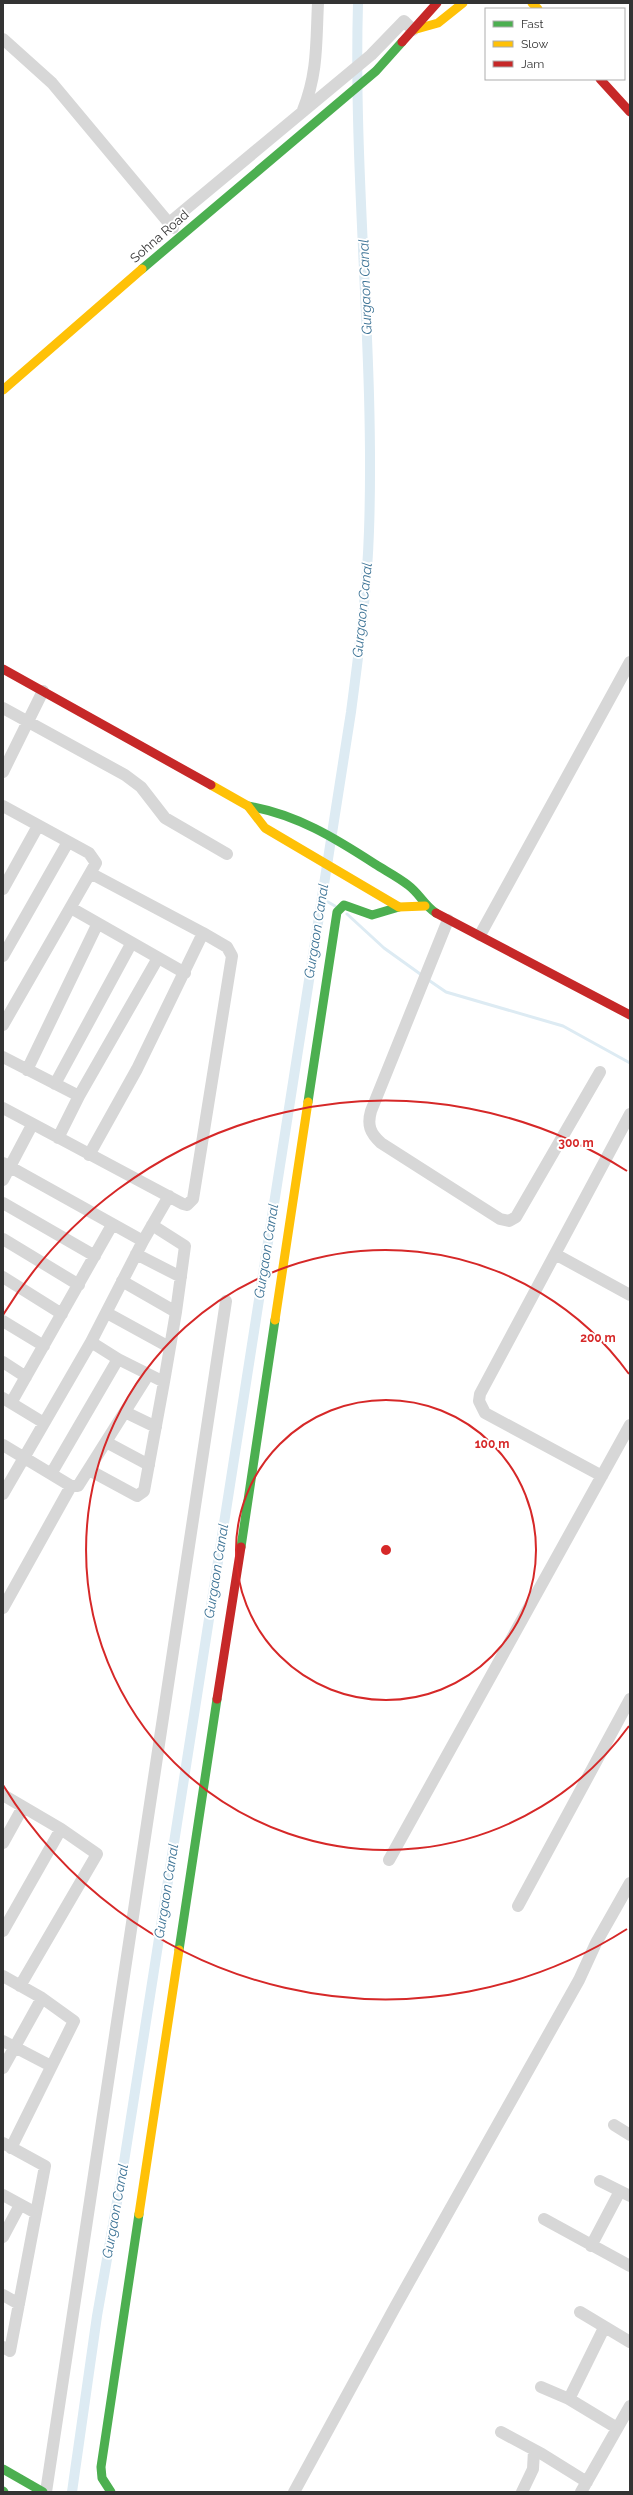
<svg xmlns="http://www.w3.org/2000/svg" width="633" height="2495" font-family="Raleway,sans-serif">
<style>
.lines{fill:none;stroke-linecap:round;stroke-linejoin:round}
.stream{stroke:#ddebf3;stroke-width:3}
.canal{stroke:#ddebf3;stroke-width:10}
.street{stroke:#d7d7d7;stroke-width:12}
.fast{stroke:#4caf50;stroke-width:9}
.slow{stroke:#ffc107;stroke-width:9}
.jam{stroke:#c62828;stroke-width:9}
.ring{fill:none;stroke:#d62828;stroke-width:2}
.labels{text-anchor:middle;stroke-width:4;stroke-linejoin:round;paint-order:stroke}
.street-label{font-size:13px;fill:#333;stroke:#fff}
.water-label{font-size:14px;font-style:italic;fill:#3f7597;stroke:#fff}
.centre{fill:#d62828;stroke:#fff;stroke-width:2}
.ring-label{font-size:12px;text-anchor:middle;font-weight:bold;fill:#d62828;stroke:#fff;stroke-width:4;stroke-linejoin:round;paint-order:stroke}
</style>
<rect width="100%" height="100%" fill="#fff"/>
<g class="lines">
<!-- stream -->
<path class="stream" d="M321,898L335,906
M347,914L384,948L423,976
M427,979L446,992L563,1026L630,1063"/>
<!-- canal -->
<path class="canal" d="M72,2492L97,2316L124,2162L351,712C359,651 367,592 369,531C375,355 353,179 358,3"/>
<!-- street -->
<path class="street" d="M3,39L52,83L173,228
M303,110C318,73 316,42 318,3
M169,223L371,55L404,21L413,30
M3,708L125,775L141,787L165,818L227,854
M3,772L43,691
M3,806L89,853L96,863L3,1025
M3,889L38,826
M71,908L185,973
M448,920L371,1111C367,1125 370,1133 381,1143L500,1219L509,1221L516,1217L600,1072
M480,935L630,662
M3,956L68,842
M3,1057L79,1096
M27,1070L97,925
M55,1084L131,944
M3,1108L183,1204L187,1205L193,1199L232,956L227,947L203,933L92,874
M58,1138L79,1096L158,958
M89,1155L137,1069L203,933
M3,1163L143,1241
M3,1180L32,1125
M3,1203L95,1256
M152,1225L185,1246L176,1312
M3,1239L79,1285
M136,1254L181,1277
M555,1254L630,1295
M3,1277L62,1314
M107,1313L169,1347
M3,1321L44,1346
M91,1342L118,1359L164,1382L176,1312L122,1281
M3,1362L26,1377
M3,1398L44,1423
M11,1403L112,1225
M125,1412L156,1427
M106,1442L149,1465
M3,1445L71,1486H78L148,1375
M89,1470L137,1496L144,1491L164,1382
M51,1474L118,1359
M602,1476L485,1413L479,1401L480,1394L630,1114
M3,1494L91,1342L143,1241L169,1196
M3,1608L71,1486
M3,1795L61,1829L97,1854L20,1986
M3,1843L23,1807
M389,1860L630,1425
M518,1906L630,1699
M3,1931L61,1829
M3,1976L42,1998L74,2021L11,2148
M3,2041L51,2066
M3,2068L42,1998
M614,2125L630,2135
M3,2143L45,2166L10,2351L3,2347
M600,2181L630,2196
M3,2195L36,2213
M544,2219L630,2266
M3,2237L20,2205
M591,2246L620,2191
M3,2295L19,2304
M580,2312L630,2342
M541,2387L569,2399L617,2428
M569,2399L604,2328
M501,2432L542,2454L587,2482
M46,2492L226,1301
M294,2492L395,2307L579,1980L596,1943L630,1883
M522,2492L533,2469L534,2450
M581,2492L630,2406"/>
<!-- fast -->
<path class="fast" d="M142,269L376,71L402,42
M248,806C296,814 335,838 375,864C386,871 398,877 408,885C420,894 424,905 436,913
M308,1102L337,912L344,905L372,915L399,907
M241,1547L275,1320
M179,1950L217,1699
M3,2469L43,2492
M3,2491L4,2492
M111,2492L102,2478L101,2467L139,2214"/>
<!-- slow -->
<path class="slow" d="M532,3L538,9
M413,30L438,23L463,3
M3,390L142,269
M211,785L248,806L265,828L399,907L425,906
M275,1320L308,1102
M139,2214L179,1950"/>
<!-- jam -->
<path class="jam" d="M402,42L437,3
M600,79L630,112
M3,669L211,785
M436,913L630,1015
M217,1699L241,1547"/>
</g>
<!-- distance rings -->
<g class="ring">
<circle cx="386" cy="1550" r="150"/>
<path d="M629 1726A300 300 0 1 1 629 1374"/>
<path d="M627 1929A449 449 0 0 1 3 1785M3 1315A449 449 0 0 1 627 1171"/>
</g>
<g class="labels">
<!-- street labels -->
<g class="street-label">
<text transform="translate(159 236) rotate(-41)" y="5">Sohna Road</text>
</g>
<!-- water labels -->
<g class="water-label">
<text transform="translate(365 287) rotate(-92)" y="5">Gurgaon Canal</text>
<text transform="translate(362 610) rotate(-84)" y="5">Gurgaon Canal</text>
<text transform="translate(316 931) rotate(-81)" y="5">Gurgaon Canal</text>
<text transform="translate(266 1251) rotate(-81)" y="5">Gurgaon Canal</text>
<text transform="translate(216 1571) rotate(-81)" y="5">Gurgaon Canal</text>
<text transform="translate(166 1891) rotate(-81)" y="5">Gurgaon Canal</text>
<text transform="translate(115 2211) rotate(-80)" y="5">Gurgaon Canal</text>
</g>
</g>
<circle cx="386" cy="1550" r="6" class="centre"/>
<g class="ring-label">
<text x="576" y="1147">300 m</text>
<text x="598" y="1342">200 m</text>
<text x="492" y="1448">100 m</text>
</g>
<!-- border -->
<rect width="633" height="2495" fill="none" stroke="#333333" stroke-width="8"/>
<!-- legend -->
<rect x="485" y="8" width="140" height="72" fill="#ffffff" stroke="#adadad"/>
<rect x="493" y="21" width="20" height="6" fill="#4caf50" stroke="#adadad"/>
<text x="521" y="28" font-size="12" fill="#333333">Fast</text>
<rect x="493" y="41" width="20" height="6" fill="#ffc107" stroke="#adadad"/>
<text x="521" y="48" font-size="12" fill="#333333">Slow</text>
<rect x="493" y="61" width="20" height="6" fill="#c62828" stroke="#adadad"/>
<text x="521" y="68" font-size="12" fill="#333333">Jam</text>
</svg>
